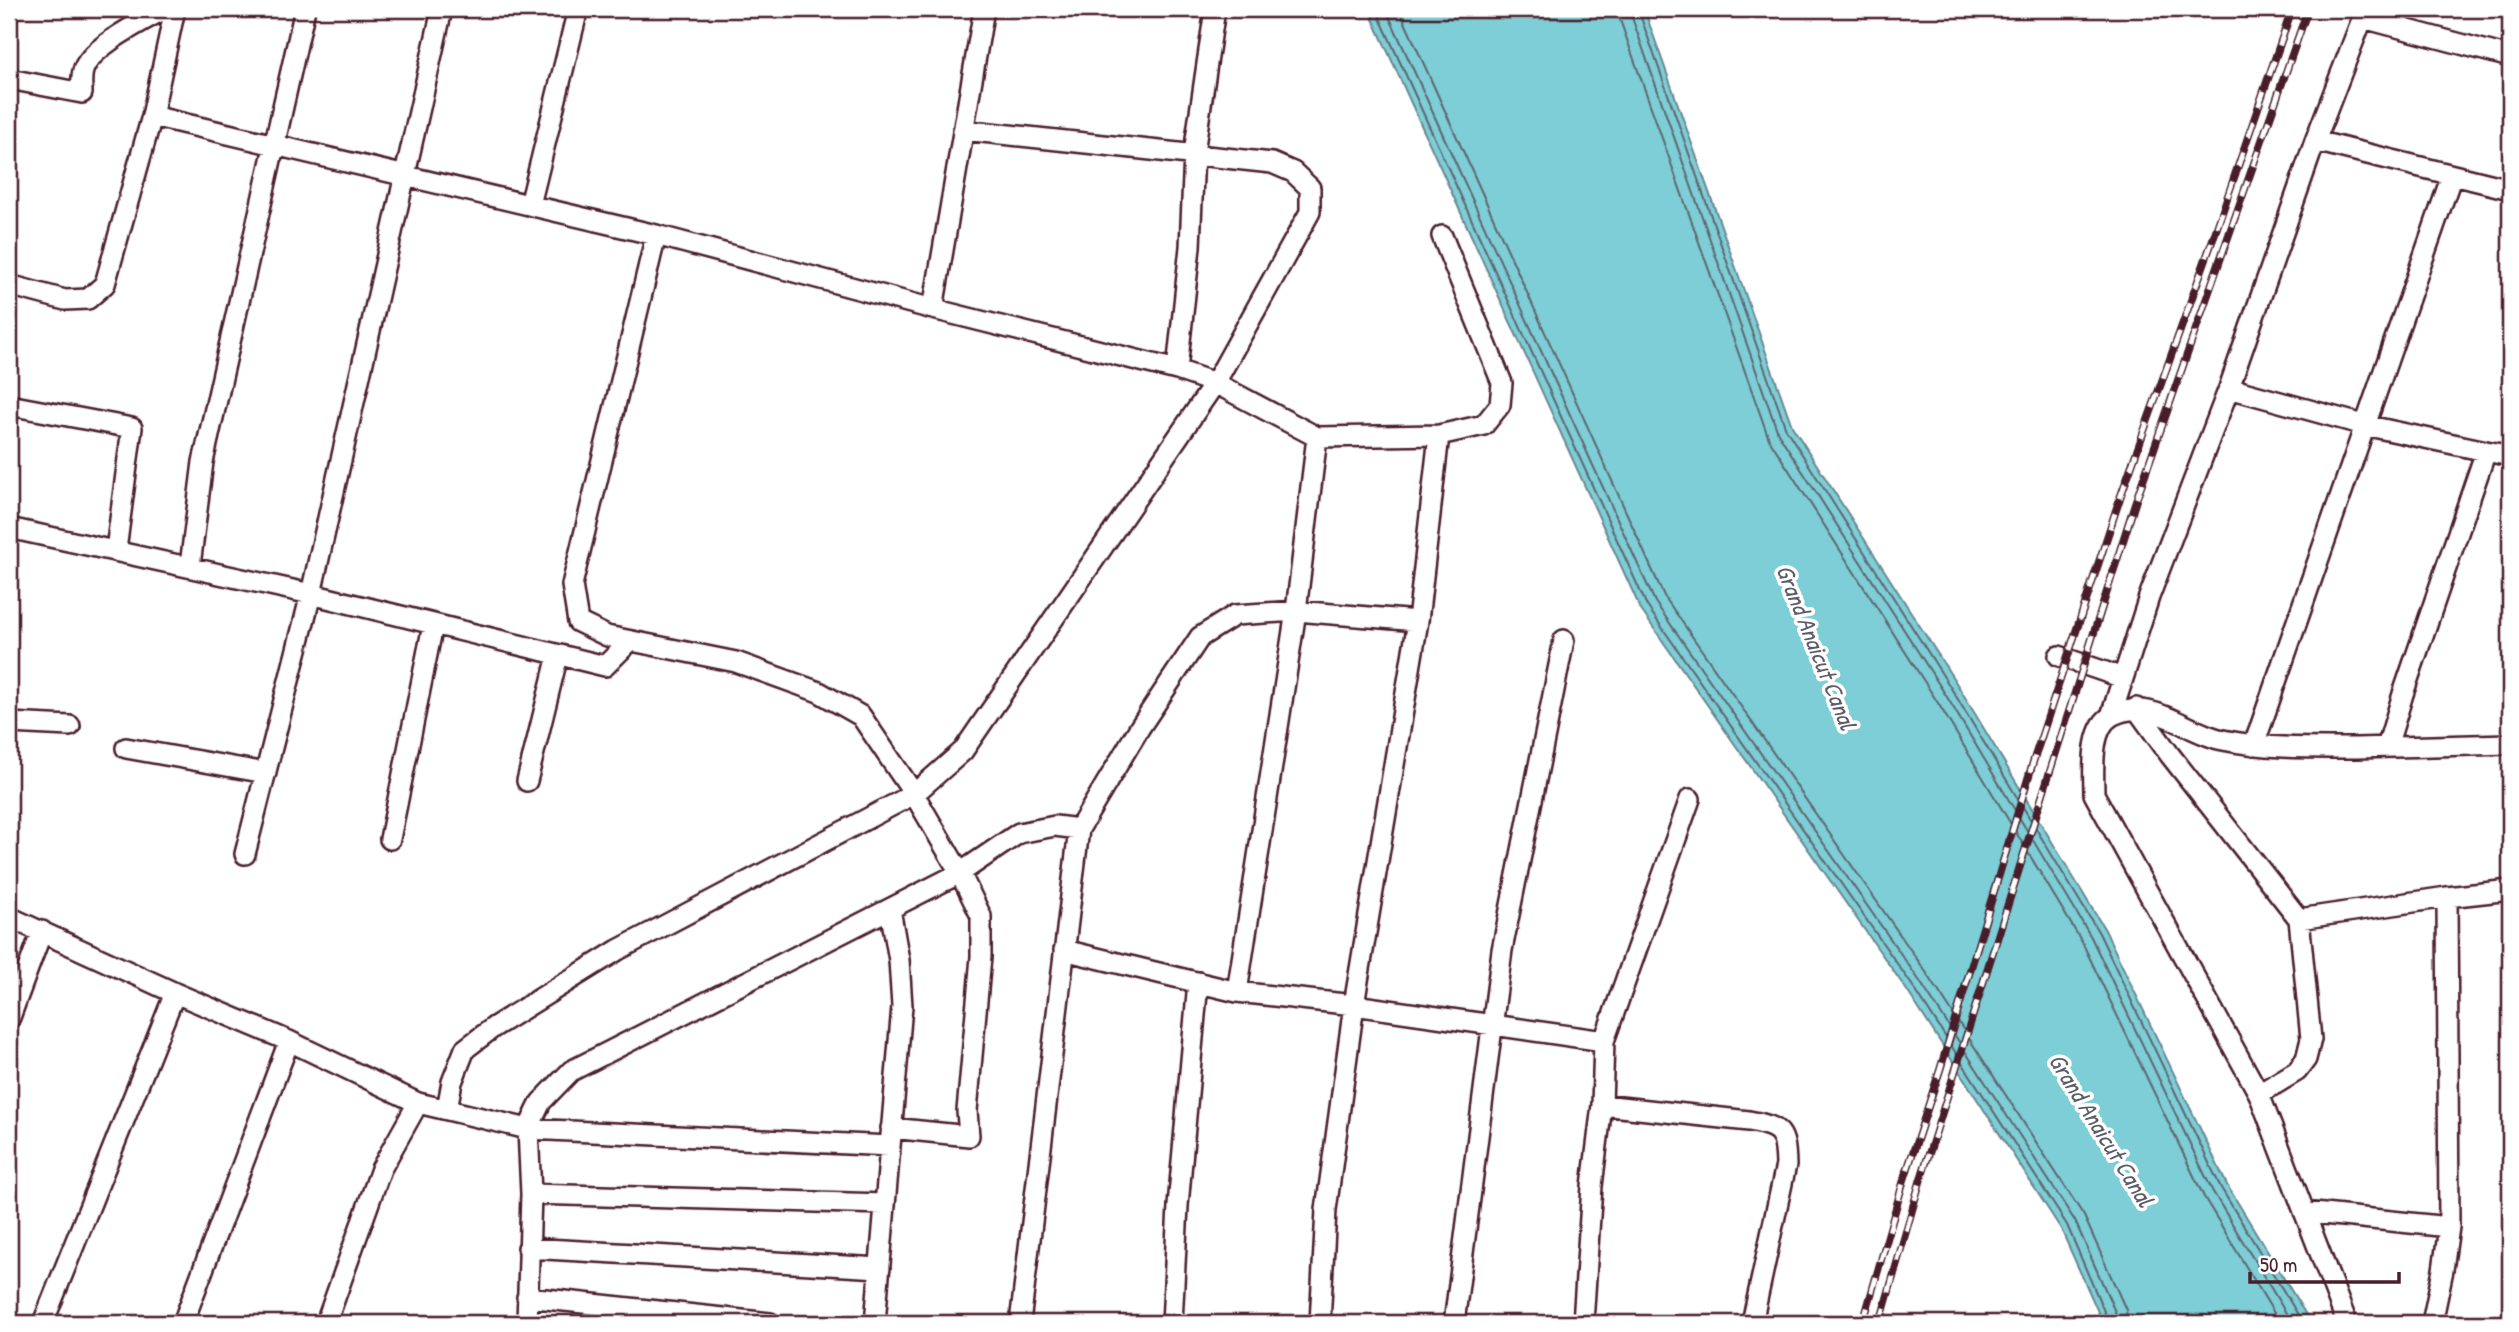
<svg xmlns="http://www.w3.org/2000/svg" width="2519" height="1332" font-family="'Patrick Hand',sans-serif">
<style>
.water{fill:#7dced6;stroke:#698892;stroke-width:2}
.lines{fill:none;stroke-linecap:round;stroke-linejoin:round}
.shore{stroke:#5e656f;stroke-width:2}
.minor-casing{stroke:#4a1f2b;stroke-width:24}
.minor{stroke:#fff;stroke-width:19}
.rail-casing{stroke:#4a1f2b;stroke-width:8}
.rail{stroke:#fff;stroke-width:5;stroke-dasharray:16;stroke-linecap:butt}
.labels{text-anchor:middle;stroke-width:7;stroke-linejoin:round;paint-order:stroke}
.water-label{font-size:24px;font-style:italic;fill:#5c5c67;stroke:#fff}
</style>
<rect width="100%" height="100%" fill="#fff"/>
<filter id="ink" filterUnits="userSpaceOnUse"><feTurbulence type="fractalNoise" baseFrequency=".0143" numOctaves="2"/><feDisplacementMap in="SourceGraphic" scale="14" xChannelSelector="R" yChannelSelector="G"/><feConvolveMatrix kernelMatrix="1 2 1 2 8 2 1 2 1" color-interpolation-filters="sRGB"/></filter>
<g filter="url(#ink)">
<!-- water -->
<path class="water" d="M1373,9H1644L1792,426L1960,689L2105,930L2227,1185L2311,1323H2103L2061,1229L1906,989L1641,610L1373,19Z"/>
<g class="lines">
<!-- shore -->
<path class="shore" d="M1380,9V18L1647,606L1912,985L2067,1225L2109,1323
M1389,9V16L1655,602L1919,980L2075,1221L2116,1314L2118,1323
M1399,9L1664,596L1928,975L2084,1216L2126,1310L2128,1323
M1619,9L1620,20L1769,439L1938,703L2082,942L2204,1197L2280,1323
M1629,9L1778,433L1947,697L2091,937L2213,1192L2292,1323
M1638,9L1786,429L1954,693L2099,933L2221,1188L2303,1323"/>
<defs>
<path id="minor" d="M2363,18L2510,57
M9,79L82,93C82,86 81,78 83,71C89,47 144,21 164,9
M152,116L656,235L933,309L1177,370L1215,383L1317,437L1439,435L1484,425L1500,405L1502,383L1442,236
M2315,141L2510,189
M530,205L578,9
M656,235L572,585L578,622L607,636L736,662L819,692L861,716L914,794L960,873L981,916V957L967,1111L969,1136L891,1128
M9,285L65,300L88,299L105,284L152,116L175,9
M933,309L984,9
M1177,370L1190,247L1194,153L1215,9
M2229,388L2364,425L2486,451L2403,694L2387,747
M9,405L132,428L116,550
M2486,451L2510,456
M9,528L311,594L441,14
M190,566L203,462L305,9
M2059,656L2123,678
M2136,708L2170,755L2299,919L2311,1039L2306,1059L2297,1071L2259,1094
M2111,716L2149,597L2229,388L2315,141L2366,9
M9,723L70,726
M2254,745L2452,175
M126,748L266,773
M527,781L558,655
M390,839L433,625
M245,854L311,594L605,666L630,641
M9,917L175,993L289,1041L418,1103L528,1129L890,1146
M2299,919L2447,897L2510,890
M1064,950L1237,992L1354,1005L1604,1041L1602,1105L1592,1186L1583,1323
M1237,992L1296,611L1317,437
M9,1020L42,931
M1604,1041L1690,799
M1602,1105L1749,1121C1782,1127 1785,1132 1786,1165L1752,1323
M447,1109L452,1082L465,1049L494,1027L618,950L914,794L963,751L1215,383L1310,212V188L1293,172L1272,163L963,130
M531,1194L885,1204
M2304,1212L2449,1227
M528,1248L880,1268
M527,1297L770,1323
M43,1323L175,993
M183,1323L289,1041
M326,1323L381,1169L418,1103
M527,1323L531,1194L528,1129L541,1102L571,1071L960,873L1019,833L1055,826L1079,829
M875,1323L902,1006L899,960L890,909
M1020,1323L1079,829L1140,727L1200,637L1235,615L1296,611L1418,621
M1172,1323L1178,1206L1198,982
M1320,1323L1326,1210L1354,1005L1418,621L1439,435
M1454,1323L1502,950L1564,640
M2347,1323L2259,1094L2094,794C2094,772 2089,727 2113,715C2151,696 2187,733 2223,740C2267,749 2311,748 2356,748C2407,747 2459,745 2510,744
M2432,1323L2443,1270L2449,1227L2447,897"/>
</defs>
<!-- minor casing -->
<use href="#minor" class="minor-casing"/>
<!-- minor -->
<use href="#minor" class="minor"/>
<defs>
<path id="rail" d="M1863,1323L1903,1183L1940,1070L2034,759L2120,498L2213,239L2292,9
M1880,1323L1920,1182L2135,503L2308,9"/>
</defs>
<!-- rail casing -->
<use href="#rail" class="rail-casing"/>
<!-- rail -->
<use href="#rail" class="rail"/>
</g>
</g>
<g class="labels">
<!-- water labels -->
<g class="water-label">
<text transform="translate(1816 647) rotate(68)" y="8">Grand Anaicut Canal</text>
<text transform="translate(2101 1130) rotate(58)" y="8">Grand Anaicut Canal</text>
</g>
</g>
<!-- margin -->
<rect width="2519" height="1332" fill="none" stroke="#fff" stroke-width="35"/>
<rect x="18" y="18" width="2484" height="1297" fill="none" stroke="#4a1f2b" stroke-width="2.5" filter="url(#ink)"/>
<!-- scale -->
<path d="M2250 1272v10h149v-10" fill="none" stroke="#4a1f2b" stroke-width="3.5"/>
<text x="2260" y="1272" font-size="21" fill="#4a1f2b" stroke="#ffffff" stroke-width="5" paint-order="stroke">50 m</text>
</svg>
